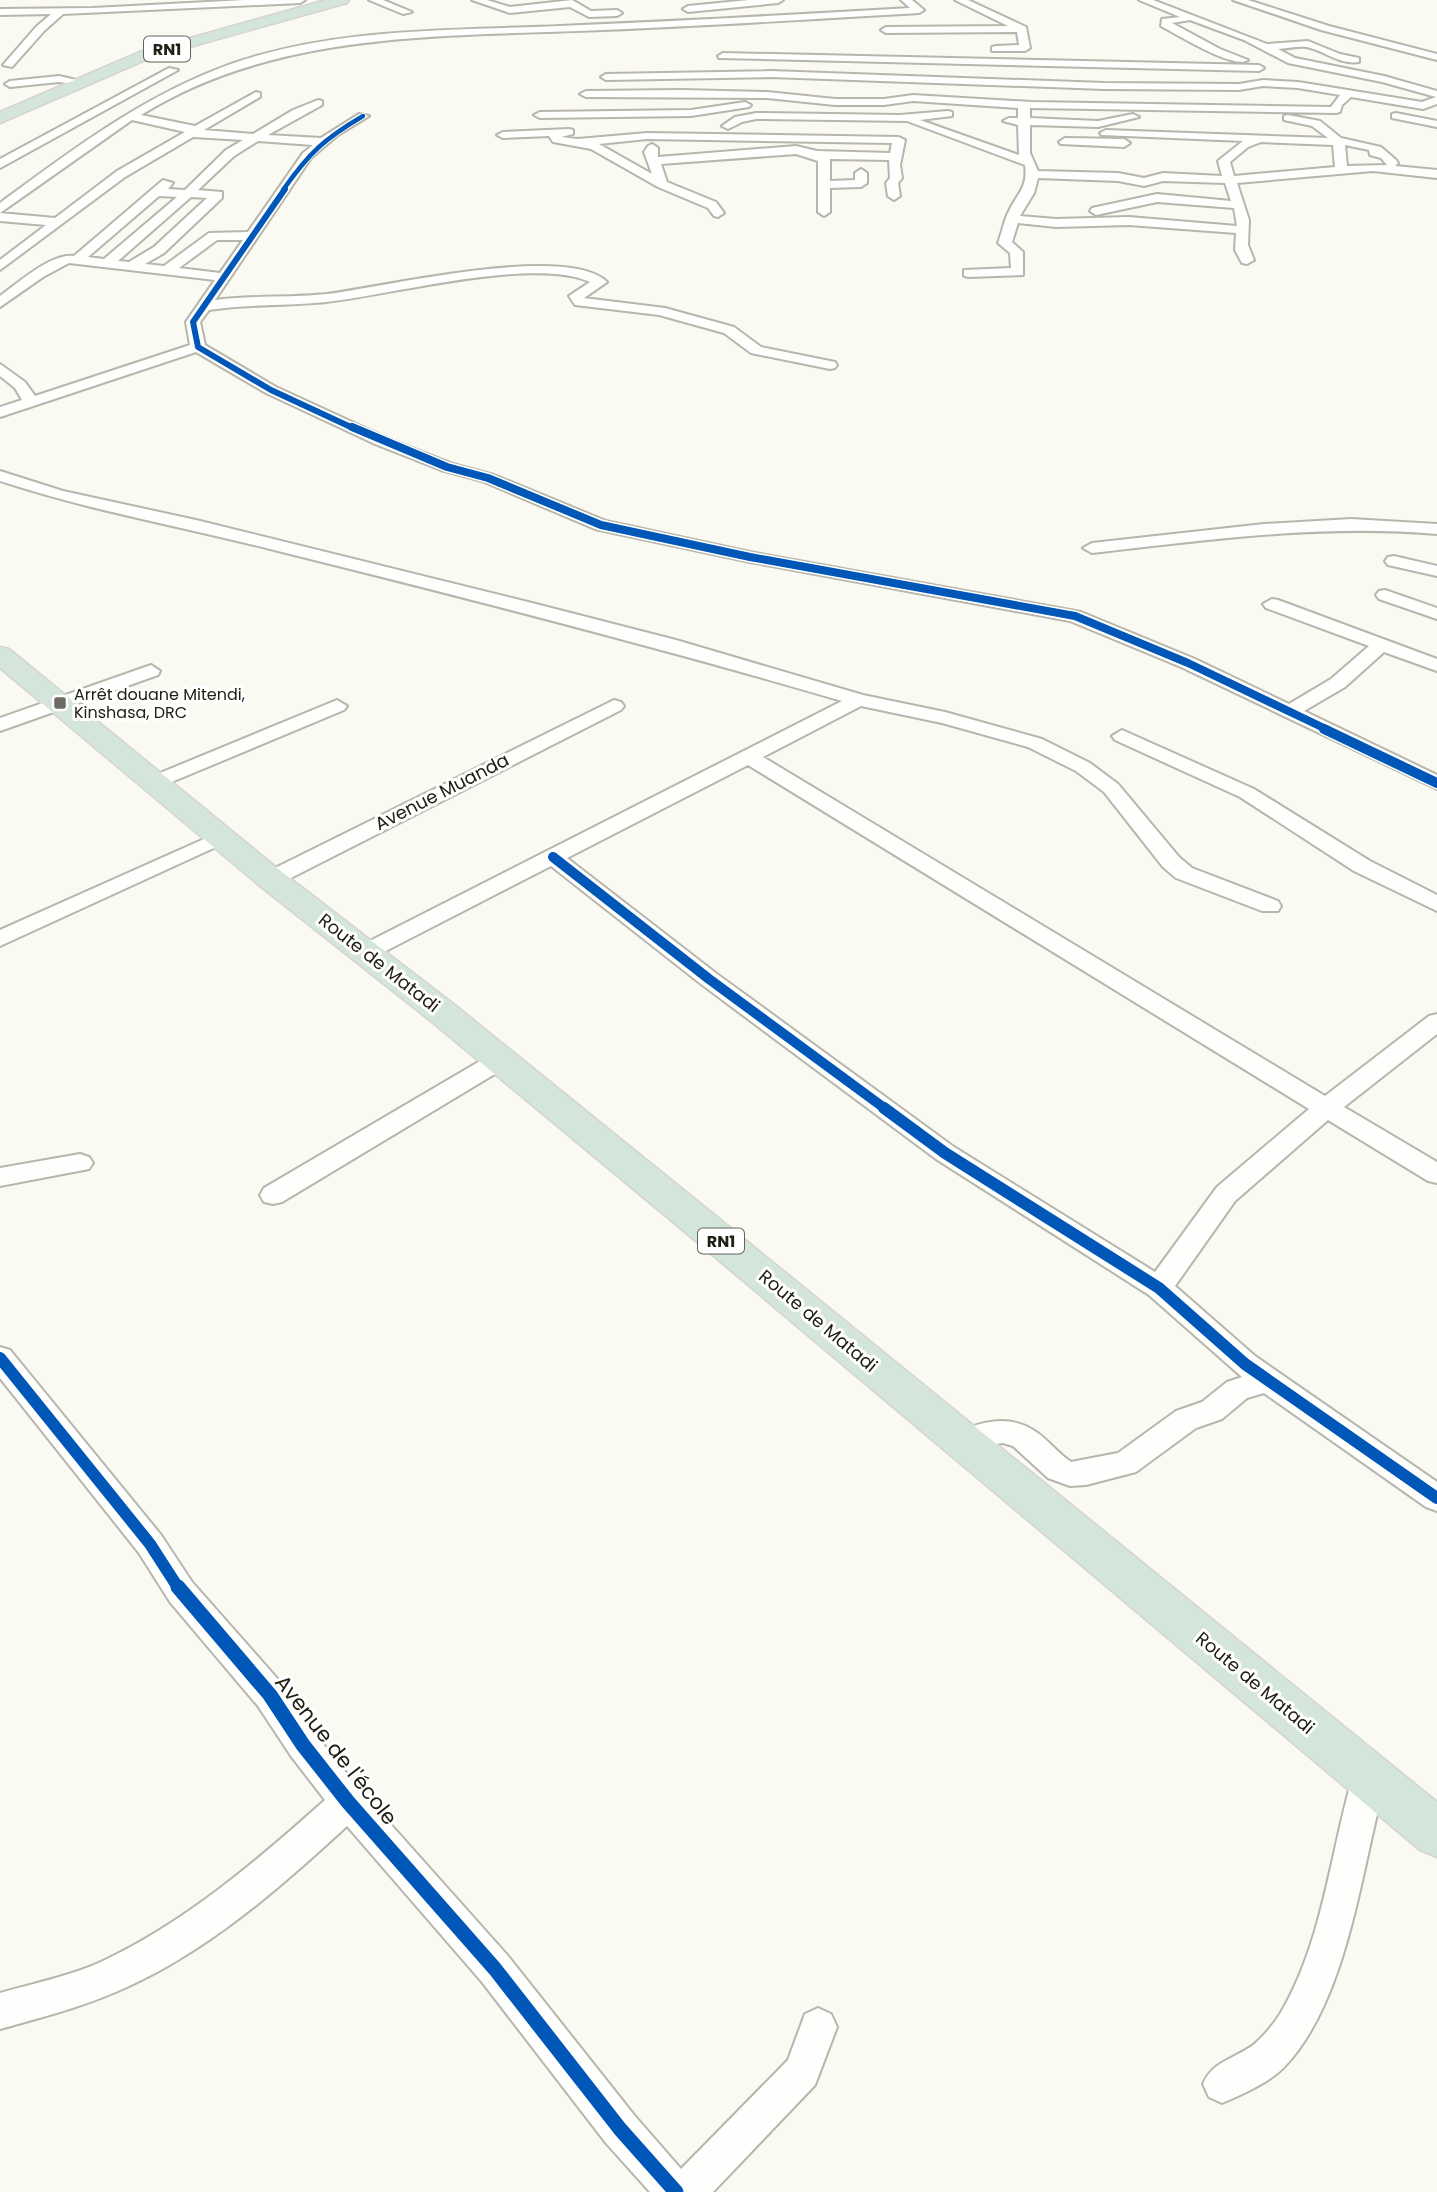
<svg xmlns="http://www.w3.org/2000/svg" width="1437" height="2192" font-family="Poppins,sans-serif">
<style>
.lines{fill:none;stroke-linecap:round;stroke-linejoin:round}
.minor-casing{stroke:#b7b6ad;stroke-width:4}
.highway-casing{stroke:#d6d4d0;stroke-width:3}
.minor{fill:#fefefd;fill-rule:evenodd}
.highway{fill:#d4e5db;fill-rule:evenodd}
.cycleway-far5-casing{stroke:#fff;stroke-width:6}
.cycleway-far4-casing{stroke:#fff;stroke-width:9}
.cycleway-far3-casing{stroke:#fff;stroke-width:11}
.cycleway-far2-casing{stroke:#fff;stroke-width:13}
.cycleway-far1-casing{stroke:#fff;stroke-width:17}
.cycleway-casing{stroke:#fff;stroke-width:19}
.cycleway-far5{stroke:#0057b8;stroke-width:4.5}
.cycleway-far4{stroke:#0057b8;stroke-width:6}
.cycleway-far3{stroke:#0057b8;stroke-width:8}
.cycleway-far2{stroke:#0057b8;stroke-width:10}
.cycleway-far1{stroke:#0057b8;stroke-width:12}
.cycleway{stroke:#0057b8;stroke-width:15}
.poi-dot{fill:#6e6c62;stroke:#fff;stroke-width:2.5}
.labels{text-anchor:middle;stroke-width:6;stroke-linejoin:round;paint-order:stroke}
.shield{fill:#fff;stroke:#64635a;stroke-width:2}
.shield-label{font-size:16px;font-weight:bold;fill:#222014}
.far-poi-label{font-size:16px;fill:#222014;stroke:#fff;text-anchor:start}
.street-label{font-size:18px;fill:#222014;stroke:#fff}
.near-street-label{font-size:21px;fill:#222014;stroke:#fff}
</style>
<rect width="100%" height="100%" fill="#faf9f2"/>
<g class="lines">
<defs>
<path id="minor" d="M245,0H305L300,3L63,14L44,31L12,67L3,65L36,27L51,14L0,15V9L93,8Z
M369,0H383L412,12L403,14Z
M472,0H487L510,7L572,0L591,11L617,10L622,13L617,16L589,17L570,7L510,13Z
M749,0H783L778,3L688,12L683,9L688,6Z
M901,0H912L924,10L919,13C813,19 708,26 602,30C446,37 279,29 141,115L195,126L256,92L260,93V97L204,130L253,134L293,110L318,100L322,101V105L268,135L321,138L359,114L369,116L338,135L311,158L215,300C252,295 290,298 327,294C383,287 567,243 607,282L584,298L665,308L734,327L761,347L835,362L837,365L835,368L830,369L751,353L724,333L659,315L575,305L569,296L590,282C535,256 390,295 326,302C287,306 247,304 209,310L200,322L205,345L276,387L387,438L453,464L494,475L606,521L750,552L1081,612L1195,659L1289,704L1331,679L1369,646L1266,608L1263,604L1272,599L1278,600L1437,659V671L1384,652L1345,687L1304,711L1437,775V789L1181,667L1070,621L750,562L595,529L482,481L441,470L375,444L266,393L196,352L0,417V407L22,400L15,388L0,376V364L25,382L35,396L190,345L186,322L215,280L69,263L43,277L0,307V296C18,283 51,253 74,256L163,180L173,183L168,189L185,190L226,150L243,140L193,137L125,177L0,270V260L46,225L0,221V213L55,218L117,171L185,132L132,120L0,213V203C69,152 135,102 215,70C323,27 446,31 560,26C677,21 793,15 910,8ZM258,141L313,145L303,153L248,232L209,233L164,266L145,264L164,253L222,198V192L198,190L234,156ZM159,196L177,197L104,259L88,257ZM191,197L207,198L154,247L129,262L118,261ZM217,240H243L220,273L179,268Z
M955,0H968L1026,27L1030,48L1025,51H992V47L996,46L1019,45L1017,32L886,33L881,30L886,27L1008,26Z
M1139,0H1153L1267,44L1308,41L1340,54L1359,58V62C1338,65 1324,50 1306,47C1297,46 1286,49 1278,49L1295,58L1384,76L1437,91V104L1423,109L1351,97L1342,105L1340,112L1336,113L1030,108V118L1098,121L1133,114L1139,117L1098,127L1030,125V153L1038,171L1118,173L1144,178L1163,173L1222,176L1218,161L1243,141L1102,135L1100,133L1106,130L1328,138L1312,126L1284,120V116L1288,115L1320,121L1341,138L1381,147L1396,160L1398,163L1395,166L1437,170V178L1373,171L1237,183L1249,220L1248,245L1254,260L1247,264L1242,263L1235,250L1236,233L1129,225L1056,227L1018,223L1012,242L1023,252V275L969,277L964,276V270L1011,268L1010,253L998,243C1002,233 1004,220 1009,211C1018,192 1028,188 1025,165L907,121L756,119L742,122L728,129L722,126L735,117L756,113L900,115L948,111L952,112V116L920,120L1019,155L1018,125L1003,121L1009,118H1018V108L913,101L884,105H835L767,98L586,97L580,94L586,91L682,90L767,92L835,99H884L913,95L1031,102L1331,107L1340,95L1298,88L1263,86L1239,90L1104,89L771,77L606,80L601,77L606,74L771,71L1104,83L1239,84L1263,80L1298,82L1422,102L1436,97L1382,82L1288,63L1244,40L1190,20L1172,23L1220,49L1248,60C1234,70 1178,35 1161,26L1162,19L1180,17ZM1261,142L1333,145L1335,167L1234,176L1230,162L1248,147ZM1345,145L1369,150L1370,155L1381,158L1387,165L1347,166ZM1038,178L1118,181L1144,186L1163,181L1225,183L1231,201L1157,194L1092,208L1090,211L1096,215L1157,202L1234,208L1237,226L1129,217L1056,219L1020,216L1034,193Z
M1233,0H1248L1329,26L1437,54V60L1321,30Z
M723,53L1259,65L1264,68L1259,71L719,58L718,56Z
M169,68L178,70L0,168V159Z
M59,76L85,82L80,85L59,82L10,87L5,84L10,81Z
M745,102L751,105L749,107L691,116L540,118L534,115L540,112L691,110Z
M1396,113L1437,121V127L1392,118V114Z
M569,129L573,130V134L561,137L578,139L647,133L899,137L905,140L900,165L902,178L898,183L900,196L894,200L888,196L886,183L890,178L889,160L830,159V181L855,180V173L861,169L867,173V183L861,187L830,188V212L824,216L818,212V161L796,154L661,164L667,182L716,202L724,213L718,217L714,216L708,208L658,187L591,149L553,142L549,136L503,138L497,135L503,132ZM647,139L892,143L890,153L817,151L796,146L658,157V148L652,144L648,146L644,152L652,174L599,144Z
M1065,138L1124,139L1130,143L1124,147L1061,144L1059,142Z
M0,471L63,491L196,520L528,602L676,640L863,695L945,712L1042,739L1090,763L1118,784L1179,857L1192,868L1278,901L1281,906L1278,911H1262L1176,878L1163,867L1104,792L1076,771L1028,747L942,723L861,706L763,757L1325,1096L1429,1016L1437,1014V1034L1344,1107L1437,1162V1183L1428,1181L1328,1120L1235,1201L1175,1286L1255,1356L1437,1482V1511L1426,1507L1264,1393L1247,1398L1222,1419L1196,1428L1136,1472L1086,1485L1070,1486L1048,1478L1013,1446L1003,1443L987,1445L965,1454L955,1451L950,1442L955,1433C981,1422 1007,1414 1033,1430C1047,1438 1057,1453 1071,1462L1118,1453L1176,1411L1202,1402L1227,1382L1242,1377L1149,1295L936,1159L701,984L551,866L374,957L366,959L358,957L355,952L358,947L842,701C655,646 467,598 278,551C185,527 91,511 0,481ZM748,765L1309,1109L1217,1187L1155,1272L954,1147L717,974L567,858Z
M1351,519L1437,524V534C1321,524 1207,540 1092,553L1083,548L1092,543L1264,524Z
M1394,556L1437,566V576L1388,565L1385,561L1388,557Z
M1385,590L1437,608V619L1379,599L1376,595L1379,591Z
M151,665L160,671L158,675L0,731V718Z
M337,700L347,706L344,710L162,786H148L145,782L148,778Z
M614,700L621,702L624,706L621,710L279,884H263L260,879L263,874Z
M1122,730L1254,789L1370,861L1437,895V911L1354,871L1240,797L1115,740L1112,736Z
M222,831L229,833L233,837L229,841L0,946V930Z
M500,1052L508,1054L512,1060L508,1066L282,1202L273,1204L264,1202L260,1195L264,1188L492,1054Z
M80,1154L89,1157L93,1163L89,1169L0,1186V1168Z
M0,1347L10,1350L161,1535L192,1582L282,1684L315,1734L360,1790L508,1956L634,2115L681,2169L788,2060L805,2014L818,2008L831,2014L837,2027L815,2085L713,2192H650L606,2143L482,1982L347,1826C281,1887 209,1950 127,1987C86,2006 43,2017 0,2029V1993C34,1983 71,1976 103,1961C186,1922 258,1860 325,1800L291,1756L258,1706L170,1602L139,1553L0,1378Z
M1369,1763L1381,1768L1386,1779C1361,1867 1349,1997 1286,2065C1271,2082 1243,2094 1222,2103L1209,2097L1203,2084C1212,2062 1233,2059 1252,2046C1262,2038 1273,2025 1280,2014C1322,1944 1330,1856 1352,1779L1357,1768Z"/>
<path id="highway" d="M326,0H349L347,3L150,58L0,123V112L140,52Z
M0,647L9,649L282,872L456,1006L717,1217L1437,1802V1857L1420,1850L691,1237L432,1022L260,886L0,668Z"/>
</defs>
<!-- minor casing -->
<use href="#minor" class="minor-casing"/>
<!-- highway casing -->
<use href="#highway" class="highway-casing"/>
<!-- minor -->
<use href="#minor" class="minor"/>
<!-- highway -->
<use href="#highway" class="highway"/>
<defs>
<path id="cycleway-far5" d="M283,190C309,153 324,139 363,116"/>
<path id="cycleway-far4" d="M285,189L193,322L198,347L271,390L355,429"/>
<path id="cycleway-far3" d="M352,427L447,467L488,478L601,525L750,557L1075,616L1188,663L1328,730"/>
<path id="cycleway-far2" d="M1324,729L1437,783
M553,857L709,979L887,1110"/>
<path id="cycleway-far1" d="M884,1108L945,1153L1159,1288L1245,1364L1437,1498
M0,1358L150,1544L179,1589"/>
<path id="cycleway" d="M178,1587L270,1695L303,1745L348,1802L495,1969L620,2129L676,2192"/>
</defs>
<!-- cycleway-far5 casing -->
<use href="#cycleway-far5" class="cycleway-far5-casing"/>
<!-- cycleway-far4 casing -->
<use href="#cycleway-far4" class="cycleway-far4-casing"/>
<!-- cycleway-far3 casing -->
<use href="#cycleway-far3" class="cycleway-far3-casing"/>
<!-- cycleway-far2 casing -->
<use href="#cycleway-far2" class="cycleway-far2-casing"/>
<!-- cycleway-far1 casing -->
<use href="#cycleway-far1" class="cycleway-far1-casing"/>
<!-- cycleway casing -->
<use href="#cycleway" class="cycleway-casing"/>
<!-- cycleway-far5 -->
<use href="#cycleway-far5" class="cycleway-far5"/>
<!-- cycleway-far4 -->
<use href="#cycleway-far4" class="cycleway-far4"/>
<!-- cycleway-far3 -->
<use href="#cycleway-far3" class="cycleway-far3"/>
<!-- cycleway-far2 -->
<use href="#cycleway-far2" class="cycleway-far2"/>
<!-- cycleway-far1 -->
<use href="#cycleway-far1" class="cycleway-far1"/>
<!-- cycleway -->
<use href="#cycleway" class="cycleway"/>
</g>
<!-- markers -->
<rect class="poi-dot" x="53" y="696" width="14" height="14" rx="3.5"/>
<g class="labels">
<!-- shield labels -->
<g class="shield">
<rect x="144" y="36.5" width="46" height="25" rx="5"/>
<rect x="698" y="1228.5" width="46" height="25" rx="5"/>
</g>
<g class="shield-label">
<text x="167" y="55">RN1</text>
<text x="721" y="1247">RN1</text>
</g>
<!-- far-poi labels -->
<g class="far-poi-label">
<text x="74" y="700">Arrêt douane Mitendi,<tspan x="74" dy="18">Kinshasa, DRC</tspan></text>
</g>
<!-- street labels -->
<g class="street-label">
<text transform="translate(442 792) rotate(-27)" y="6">Avenue Muanda</text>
<text transform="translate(379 963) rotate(38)" y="6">Route de Matadi</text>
<text transform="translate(818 1321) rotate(40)" y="6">Route de Matadi</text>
<text transform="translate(1255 1683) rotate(40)" y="6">Route de Matadi</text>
</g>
<!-- near-street labels -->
<g class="near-street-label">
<text transform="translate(336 1750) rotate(52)" y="7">Avenue de l'école</text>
</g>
</g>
</svg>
